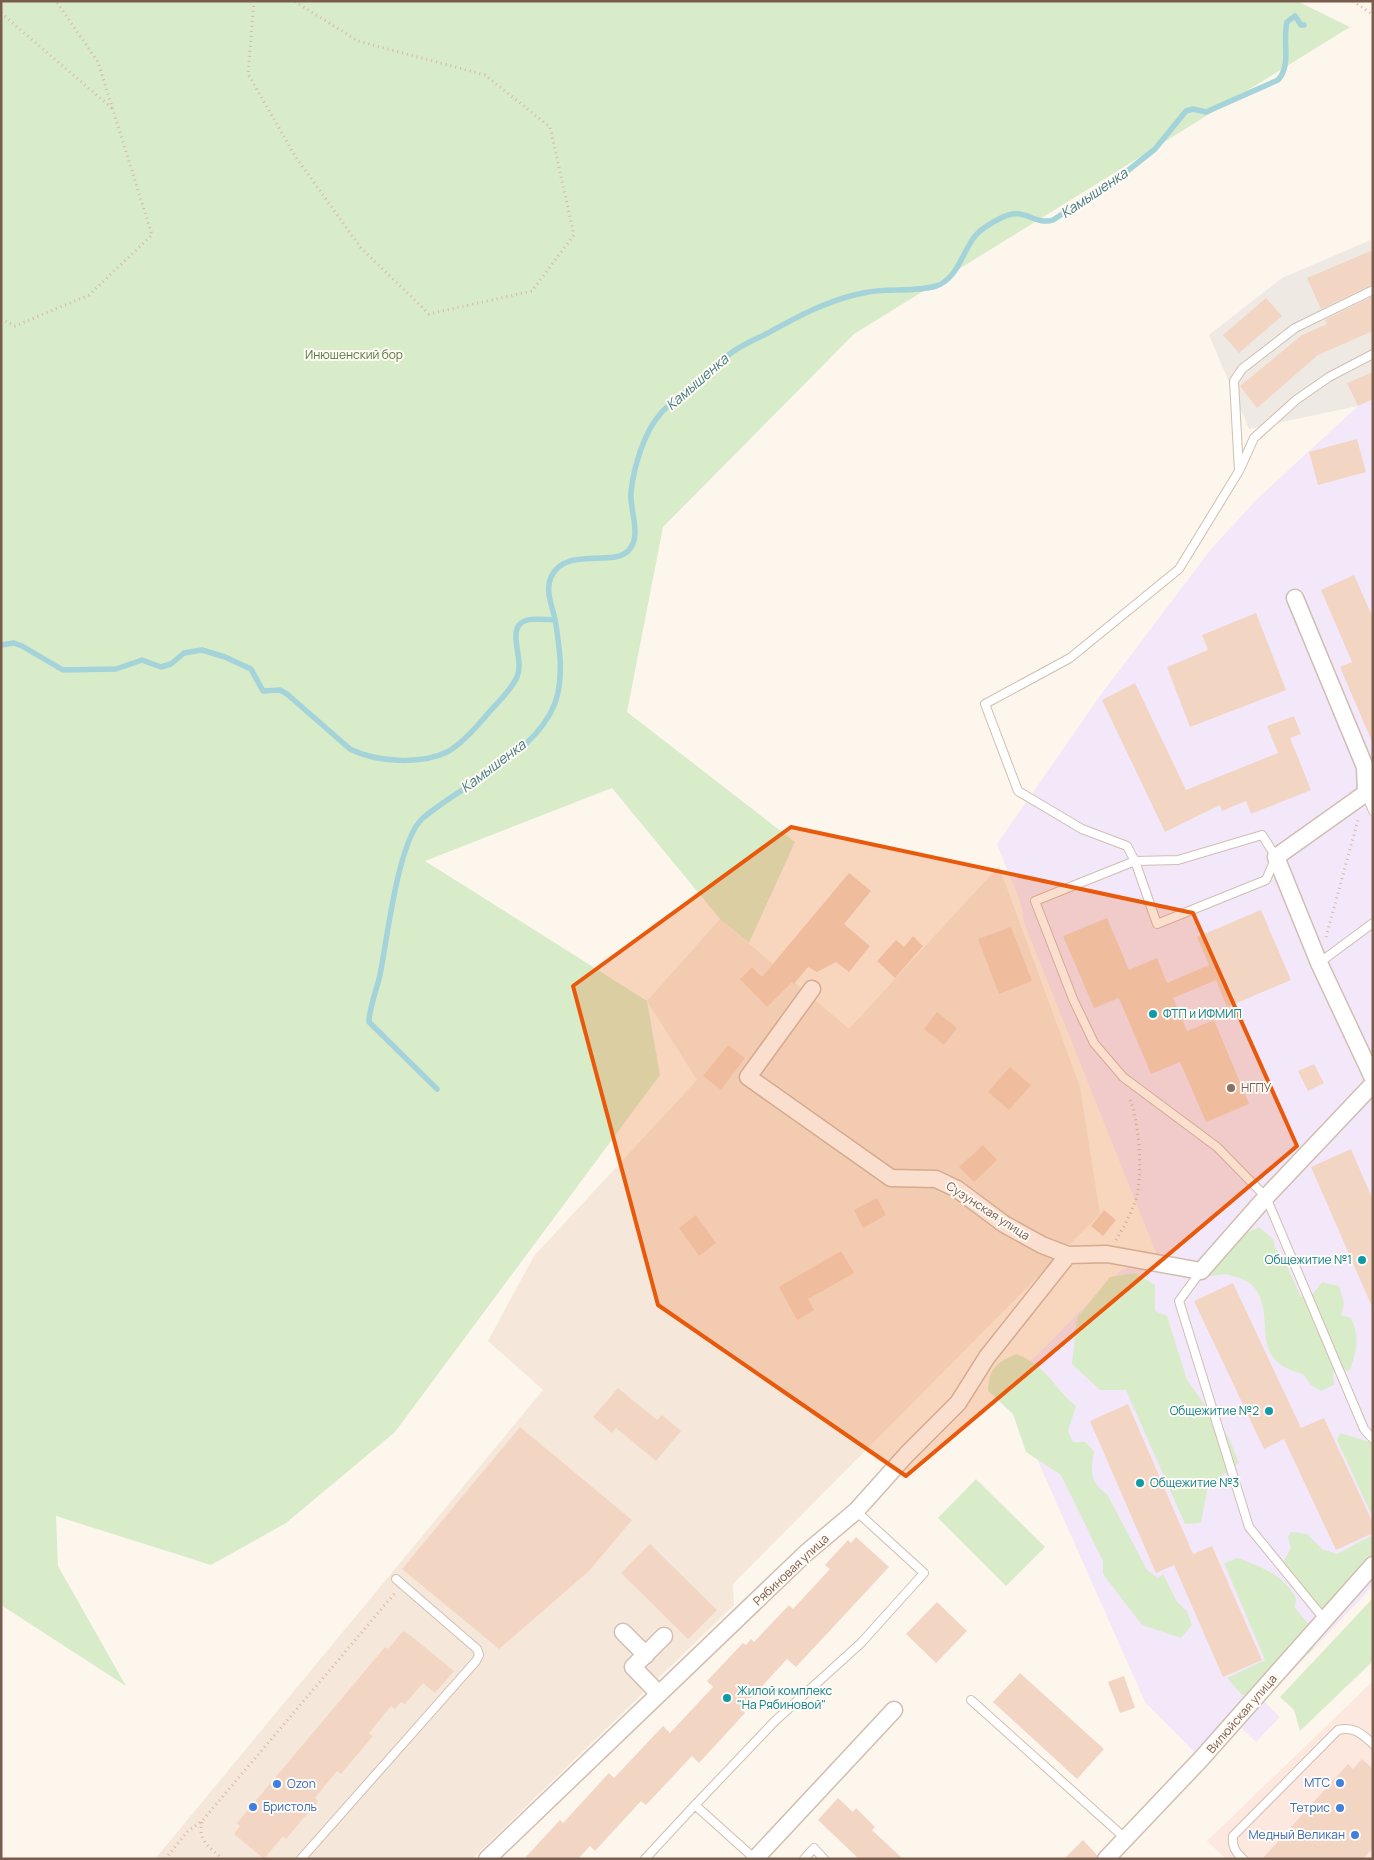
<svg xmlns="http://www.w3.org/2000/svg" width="1374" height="1860" font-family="Manrope,sans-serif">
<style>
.residential{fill:#f5e8da}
.commercial{fill:#fde8e0}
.industrial{fill:#efe9e4}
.education{fill:#f3e8fa}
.green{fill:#d8ecc9}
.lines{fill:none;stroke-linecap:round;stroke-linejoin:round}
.stream{stroke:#a5d3da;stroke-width:5.5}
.building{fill:#f3d5c3}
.service-casing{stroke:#d1beb0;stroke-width:10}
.minor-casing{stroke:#d1beb0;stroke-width:19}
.path{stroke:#d9b8a5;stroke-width:3;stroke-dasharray:1 4;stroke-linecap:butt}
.service{stroke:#fff;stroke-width:8}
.minor{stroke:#fff;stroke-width:16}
.marked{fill:#e8590c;fill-opacity:0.2;stroke:#e8590c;stroke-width:4;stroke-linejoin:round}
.culture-dot{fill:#0f9aa8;stroke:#fffaf3;stroke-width:2}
.education-dot{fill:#8d6e63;stroke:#fffaf3;stroke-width:2}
.shop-dot{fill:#3f7fe0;stroke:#fffaf3;stroke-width:2}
.labels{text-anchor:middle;stroke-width:4;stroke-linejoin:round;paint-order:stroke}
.park-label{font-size:12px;fill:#537a41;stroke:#fffaf3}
.culture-label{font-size:12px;fill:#0d838f;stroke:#fffaf3;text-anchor:start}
.education-label{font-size:12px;fill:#785e54;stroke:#fffaf3;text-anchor:start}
.street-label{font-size:12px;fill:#7a5c4d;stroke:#fffaf3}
.shop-label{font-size:12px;fill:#366cbe;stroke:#fffaf3;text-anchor:end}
.water-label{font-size:14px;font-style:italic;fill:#437c86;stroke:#fffaf3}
</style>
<rect width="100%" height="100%" fill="#fdf6ec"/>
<!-- residential -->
<path class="residential" d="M999,866L1080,1087L1100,1214L733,1584L734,1605L472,1859H155L543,1390L488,1341L534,1256L697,1080L647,1001L720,919L849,1029Z"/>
<!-- commercial -->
<path class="commercial" d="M1373,1681V1859H1226L1207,1841Z"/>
<!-- industrial -->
<path class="industrial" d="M1373,239V399L1358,406L1249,429L1209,335L1282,278Z"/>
<!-- education -->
<path class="education" d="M1373,399V1586L1264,1701L1280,1717L1256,1742L1241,1728L1207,1765L1145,1702L1005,1387L1120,1271L1156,1253L1024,923L1021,904L997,844L1102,693L1212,548L1256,500L1358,406Z"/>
<!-- green -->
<path class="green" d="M1,1H1297L1350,27L854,334L663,527L627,712L795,842L749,943L720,919L612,788L425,861L647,1001L660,1075L395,1432L286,1523L211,1565L56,1516L58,1566L126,1686L1,1605Z
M1259,1227L1273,1239L1275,1248L1283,1257L1301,1297L1311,1296L1322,1282L1339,1286L1344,1304L1341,1315L1351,1318C1360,1337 1357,1350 1350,1370L1333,1373L1334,1385L1321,1391L1311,1385L1303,1374C1245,1360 1278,1317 1254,1287C1251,1282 1237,1277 1230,1275C1224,1273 1204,1277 1196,1278L1193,1266L1202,1255Z
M1135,1273L1155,1285V1311L1167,1316L1187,1380L1229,1438L1239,1463L1208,1486L1201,1523L1185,1524L1126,1390H1100L1072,1364L1077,1318L1110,1277Z
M1016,1354C1048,1366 1052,1387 1076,1406L1068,1431L1073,1442H1085L1094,1451C1091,1471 1089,1482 1107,1494L1147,1570L1158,1578L1163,1574L1177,1602L1187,1611L1192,1625L1181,1638L1142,1625L1103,1574V1561L1061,1475L1026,1452L1013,1414L988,1391C989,1368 996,1363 1016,1354Z
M1340,1433L1373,1443V1518L1337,1440Z
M976,1479L1045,1547L1006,1586L938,1518Z
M1291,1532L1307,1534L1322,1549L1337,1554L1373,1535V1559L1325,1614L1279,1570L1291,1548L1288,1537Z
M1238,1558C1262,1567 1283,1575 1296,1598L1295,1608L1310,1626L1313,1649L1265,1694L1242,1695L1227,1678L1265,1660L1224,1563Z
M1373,1598V1661L1300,1731L1294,1710L1280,1697Z"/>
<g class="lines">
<!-- stream -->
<path class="stream" d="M1,645L14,643L22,646L63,670L116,669L142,660L161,667L171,664L184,653L202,650L225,657L251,669L263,691L280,690L287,694L350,749C376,762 420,765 447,752C461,745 481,722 491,710C500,700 511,690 517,677C524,661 510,637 519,625C526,616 545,620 555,620
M437,1089L369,1022C369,1009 377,988 380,975C387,941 398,839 423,818C462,785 523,761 550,714C566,686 560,650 555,619C552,606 545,590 551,577C566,546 612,567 628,551C643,537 629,509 631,492C634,466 644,432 661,413C669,404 680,397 689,389C703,377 716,364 731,353C741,345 756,339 768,333C799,316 828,300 863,293C886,287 913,293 936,286C958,279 962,251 976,235C983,227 993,222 1001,218C1024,205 1034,226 1053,220L1121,176L1155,149L1186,111L1193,109L1206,112L1278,80C1292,65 1282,41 1287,22L1295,16L1301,25H1304"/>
</g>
<!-- building -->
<path class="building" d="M1373,250V284L1321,309L1307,278Z
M1373,296V331L1318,355L1257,408L1240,386L1302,335L1327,324L1325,320Z
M1266,298L1282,316L1239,353L1223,335Z
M1373,372V399L1358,406L1347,383Z
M1357,439L1366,472L1318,485L1309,452Z
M1354,575L1373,618V744L1340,667L1352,662L1321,590Z
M1256,613L1286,690L1190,727L1167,667L1208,650L1202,635Z
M1135,683L1186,790L1278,753L1267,726L1294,716L1301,734L1290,738L1311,790L1251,814L1246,801L1222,811L1220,805L1165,832L1102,700Z
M849,873L871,891L844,924L870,946L849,972L836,962L817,972L808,967L794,984L792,982L767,1007L740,979L752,967L762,977Z
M1261,910L1291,980L1227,1007L1216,980L1173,998L1187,1031L1214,1020L1249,1104L1206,1122L1180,1062L1151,1074L1119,998L1094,1008L1063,936L1107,918L1129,970L1157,958L1167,983L1209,965L1197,937Z
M1011,927L1032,981L999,994L978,939Z
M913,936L923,946L895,978L877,961L896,940L904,947Z
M937,1012L957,1028L944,1045L924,1029Z
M728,1045L745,1058L721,1090L703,1076Z
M1314,1064L1324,1083L1308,1091L1298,1071Z
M1010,1067L1031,1085L1009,1110L988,1092Z
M983,1145L997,1160L974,1182L959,1167Z
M1351,1149L1373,1200V1309L1311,1167Z
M877,1198L886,1215L863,1228L854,1210Z
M1104,1210L1116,1220L1103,1236L1091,1226Z
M696,1215L716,1243L699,1256L679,1228Z
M841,1251L854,1273L808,1299L814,1310L797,1320L779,1287Z
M1233,1283L1301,1428L1324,1418L1373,1523V1533L1336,1550L1284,1439L1264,1449L1194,1301Z
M618,1388L657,1420L662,1415L681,1431L656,1461L616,1428L612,1433L593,1417Z
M1128,1404L1193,1554L1212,1546L1262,1660L1223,1677L1174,1565L1156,1573L1090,1421Z
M520,1427L632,1520L589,1571L499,1649L402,1569Z
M856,1537L889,1567L796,1667L787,1659L741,1709L745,1713L699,1763L692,1756L646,1805L641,1801L595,1851L590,1846L578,1859H524L560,1820L563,1823L609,1773L614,1778L663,1726L670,1733L713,1687L707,1681L743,1643L746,1645L751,1639L754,1642L789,1605L793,1609L830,1569L825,1565L848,1540L851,1543Z
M650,1544L717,1610L688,1639L621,1573Z
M937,1602L967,1631L936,1663L906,1634Z
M403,1631L410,1635L454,1671L435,1693L423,1683L405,1704L401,1702L395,1709L391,1706L369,1733L373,1736L341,1774L337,1771L315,1798L318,1801L286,1839L283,1836L264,1859L234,1834L240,1826L237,1823L385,1647L388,1649Z
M1020,1673L1104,1749L1077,1779L993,1702Z
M1124,1676L1135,1708L1120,1713L1108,1682Z
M1362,1759L1373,1769V1848L1363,1859H1262L1348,1764L1353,1769Z
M838,1798L853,1812L856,1808L875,1827L872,1830L903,1859H859L818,1820Z
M1083,1840L1097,1855L1096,1859H1064Z"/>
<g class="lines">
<defs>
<path id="service" d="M1373,290L1295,328L1242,369L1234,381L1239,471L1179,569L1070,658L985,704L1018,791L1082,829L1127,846L1135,861L1178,860L1262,835L1276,857L1266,880L1157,924L1135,861L1035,901L1073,999L1094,1043L1123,1077L1217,1147L1266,1197L1364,1429L1373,1439
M1240,469L1254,438L1296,400L1329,377L1373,354
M1366,793L1373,811
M1319,963L1373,923
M1201,1271L1179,1301L1249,1527L1325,1620
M971,1700L1126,1839
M695,1805L775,1721L861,1643L924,1573L856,1511
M301,1859L476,1661L479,1655L477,1649L396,1579
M645,1859L695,1805L755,1859
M804,1859L814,1848L824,1859
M1243,1859C1235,1852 1232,1846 1233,1836L1338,1730C1354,1726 1362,1734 1373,1744"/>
<path id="minor" d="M1295,598L1365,767L1366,793L1276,857L1319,963L1373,1078
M812,989L748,1077L891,1178L936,1179L957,1189L1004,1224L1042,1245L1068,1255L1107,1254L1201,1271L1266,1197L1373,1084
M623,1632L646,1655
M659,1694L633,1667L664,1636
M487,1859L806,1553L856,1511L907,1454L958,1403L987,1357L1068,1255
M755,1859L894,1710
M1106,1859L1201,1759L1373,1565"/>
</defs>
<!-- service casing -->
<use href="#service" class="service-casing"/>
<!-- minor casing -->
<use href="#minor" class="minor-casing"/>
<!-- path -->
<path class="path" d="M254,1L248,74L295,156L361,248L429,314L532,291L574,235L550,127L485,75L358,41L294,1
M1353,1L1373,15
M1,13L113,109
M1,319L15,326L89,295L152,235L98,62L56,1
M1326,937L1358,820
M1116,1240C1125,1225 1135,1207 1138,1191C1142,1165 1139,1123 1130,1099
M202,1822C197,1840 210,1848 223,1859
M165,1859L188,1831L202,1821L395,1593"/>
<!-- service -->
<use href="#service" class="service"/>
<!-- minor -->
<use href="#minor" class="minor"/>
</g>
<!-- marked area -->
<path class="marked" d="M791,827L1193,913L1297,1146L906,1476L658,1305L573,986Z"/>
<!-- markers -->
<g class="culture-dot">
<circle cx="1153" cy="1014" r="5"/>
<circle cx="1362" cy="1260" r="5"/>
<circle cx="1269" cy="1411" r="5"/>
<circle cx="1140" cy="1483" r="5"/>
<circle cx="727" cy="1698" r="5"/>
</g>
<circle class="education-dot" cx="1231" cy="1088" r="5"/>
<g class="shop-dot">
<circle cx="1340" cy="1783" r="5"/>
<circle cx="277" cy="1784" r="5"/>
<circle cx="253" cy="1807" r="5"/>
<circle cx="1340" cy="1808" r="5"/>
<circle cx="1355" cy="1835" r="5"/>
</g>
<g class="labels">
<!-- park labels -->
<g class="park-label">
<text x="354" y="359">Инюшенский бор</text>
</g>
<!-- culture labels -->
<g class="culture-label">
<text x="1163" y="1018">ФТП и ИФМИП</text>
<text x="1352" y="1264" text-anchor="end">Общежитие №1</text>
<text x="1259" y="1415" text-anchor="end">Общежитие №2</text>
<text x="1150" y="1487">Общежитие №3</text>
<text x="737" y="1695">Жилой комплекс<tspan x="737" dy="14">"На Рябиновой"</tspan></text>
</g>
<!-- education labels -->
<g class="education-label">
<text x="1241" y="1092">НГПУ</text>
</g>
<!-- street labels -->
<g class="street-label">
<text transform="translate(988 1211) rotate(33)" y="4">Сузунская улица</text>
<text transform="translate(791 1570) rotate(-43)" y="4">Рябиновая улица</text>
<text transform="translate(1242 1714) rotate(-49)" y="4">Вилюйская улица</text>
</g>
<!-- shop labels -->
<g class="shop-label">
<text x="1330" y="1787">МТС</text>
<text x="287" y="1788" text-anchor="start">Ozon</text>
<text x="263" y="1811" text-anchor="start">Бристоль</text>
<text x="1330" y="1812">Тетрис</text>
<text x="1345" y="1839">Медный Великан</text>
</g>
<!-- water labels -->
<g class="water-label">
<text transform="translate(1094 193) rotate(-34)" y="5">Камышенка</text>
<text transform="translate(697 382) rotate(-41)" y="5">Камышенка</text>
<text transform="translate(493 766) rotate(-37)" y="5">Камышенка</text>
</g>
</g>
<!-- border -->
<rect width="1374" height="1860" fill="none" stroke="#7a5c4d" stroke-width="5"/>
</svg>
